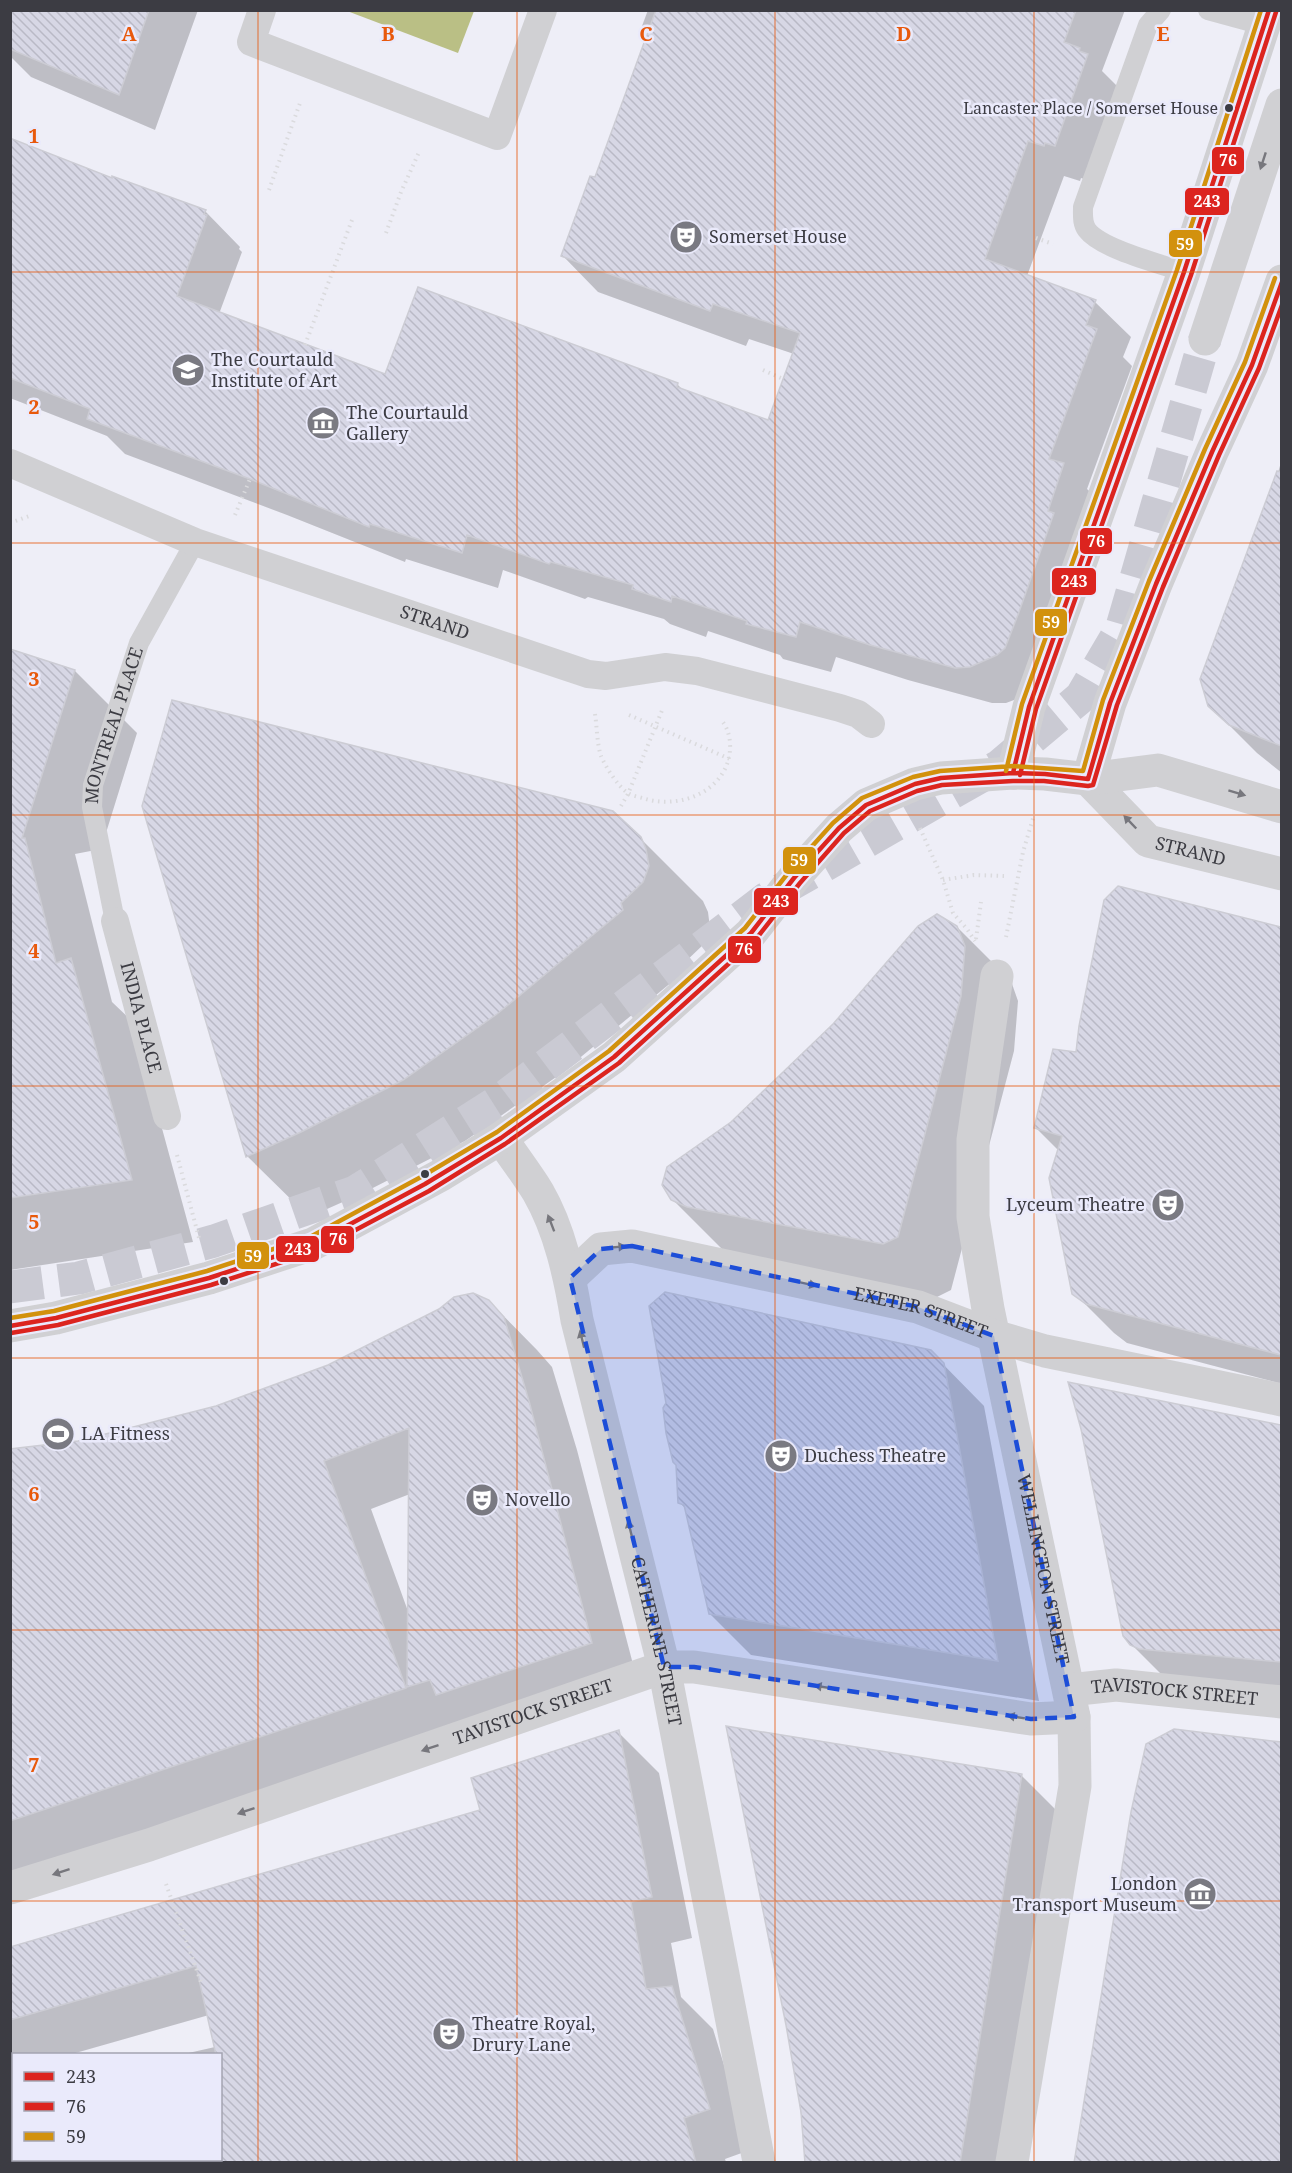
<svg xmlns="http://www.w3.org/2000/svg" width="1292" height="2173" font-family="'Noto Serif',serif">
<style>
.water{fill:#babf85}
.shadow{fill:#0003;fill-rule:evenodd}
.building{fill:url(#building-back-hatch);stroke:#ccccd4;stroke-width:1.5}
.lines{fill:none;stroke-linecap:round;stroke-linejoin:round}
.primary-tunnel{stroke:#cacad3;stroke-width:33;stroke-dasharray:33 16;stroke-linecap:butt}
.path{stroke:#dadadd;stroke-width:4;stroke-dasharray:1.5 4.5;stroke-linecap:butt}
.service{stroke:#d0d0d3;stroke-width:20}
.pedestrian{stroke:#d0d0d3;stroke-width:28}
.minor{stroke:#d0d0d3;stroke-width:33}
.primary{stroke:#d0d0d3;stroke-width:33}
.bus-1-casing{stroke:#eaeafb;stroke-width:9}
.bus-2-casing{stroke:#eaeafb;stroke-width:9}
.bus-3-casing{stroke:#eaeafb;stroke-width:9}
.bus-1{stroke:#dc241f;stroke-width:4.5}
.bus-2{stroke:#dc241f;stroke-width:4.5}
.bus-3{stroke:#d2910d;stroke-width:4.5}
.oneway{fill:#77777d}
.marked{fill:#1d4ed8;fill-opacity:0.2;stroke:#1d4ed8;stroke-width:4.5;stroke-dasharray:12 8;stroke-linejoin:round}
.grid{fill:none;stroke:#e8590c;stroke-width:1.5;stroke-opacity:0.55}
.bus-dot{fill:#3c3c43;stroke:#eaeafb;stroke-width:2}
.labels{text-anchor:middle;stroke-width:5;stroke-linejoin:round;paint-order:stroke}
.bus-label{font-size:16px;fill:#3c3c43;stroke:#eaeafb;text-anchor:end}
.poi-label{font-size:18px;fill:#3c3c43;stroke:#eaeafb;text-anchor:start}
.street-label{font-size:18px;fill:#3c3c43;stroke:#eaeafb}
.grid-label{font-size:20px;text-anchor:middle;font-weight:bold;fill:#e8590c;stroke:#eaeafb;stroke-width:5;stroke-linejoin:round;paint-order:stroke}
.line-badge{stroke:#eaeafb;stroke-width:2}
.badge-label{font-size:16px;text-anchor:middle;font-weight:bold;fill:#fff}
</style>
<defs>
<pattern id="building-back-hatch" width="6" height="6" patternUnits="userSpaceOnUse" patternTransform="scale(1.5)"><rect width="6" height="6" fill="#d7d7e5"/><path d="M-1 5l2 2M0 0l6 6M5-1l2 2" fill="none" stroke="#b9b9c6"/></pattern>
</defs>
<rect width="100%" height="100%" fill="#eeeef7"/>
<!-- water -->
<path class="water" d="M347,11H474L458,53Z"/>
<!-- shadow -->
<path class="shadow" d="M10,10H198L155,130L31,77L10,56Z
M648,10H1125L1102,71L1123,92L1090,181L1081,178L1080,181L1064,176L1027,276L1095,302L1131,337L1123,357L1132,366L1087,489L1099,500L1019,698L1006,703H992L908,680L836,657L831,672L783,659L780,655L708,631L706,637L670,624L664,619L588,597L585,599L503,570L498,588L406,559L405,562L287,515L125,454L107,436L10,398V139L112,180L205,211L240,247L239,249L242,252L219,314L386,376L677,384L685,392L769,422L794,354L749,339L746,346L598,292L563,256L596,178L650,33L642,26Z
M1282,459V773L1257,753L1209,705Z
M10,650L75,671L137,733L101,849L75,854L112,1002L133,1022L193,1242L10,1270Z
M640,838L703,901L708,912L710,928L704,944L682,965L684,972L559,1075L465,1141L363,1193L309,1217L247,1156Z
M1153,895L1282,929V1384L1127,1343L1114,1333L1074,1293L1059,1151L1035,1127L1077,1054Z
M957,927L1011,981L1018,1001L1014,1051L951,1290L937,1297L742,1261L726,1253L672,1199L732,1123Z
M489,1301L537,1350L552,1367L577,1450L640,1691L10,1901V1451L79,1443L216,1407L329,1366ZM410,1494L409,1614L371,1509Z
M931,1352L984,1406L1039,1701L751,1655L710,1614L686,1509L679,1502L677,1464L668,1403Z
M1178,1405L1282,1426V1695L1170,1683L1131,1644L1082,1429Z
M1174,1730L1282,1744V2162H1075Z
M618,1732L659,1773L692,1938L671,1943L681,1997L713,2029L750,2150L725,2159L726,2162H10V1948L481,1811ZM209,2015L215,2047L184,2054H220V2160H14V2054H72Z
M1021,1775L1061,1815L1005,2162H807L795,2068Z"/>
<!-- building -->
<path class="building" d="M10,10H149L119,95L10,49Z
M656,10H1076L1064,42L1080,48L1079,51L1088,54L1055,146L1045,143L1044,146L1028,141L985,259L1096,300L1086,325L1097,329L1049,459L1064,463L1048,511L1054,513L1019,612L1005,648L997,655L970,667L955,668L870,645L800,622L796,637L746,624L747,621L672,596L671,602L632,589L633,585L551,562L549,564L467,535L462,553L370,524L369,527L250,479L87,419L90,409L10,378V138L112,178V176L206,210L204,214L207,215L177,296L385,374L418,287L678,383L677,387L768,420L800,333L713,304L710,311L561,256L590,176L595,177Z
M1277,471L1281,472V746L1229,725L1208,706L1200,679Z
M10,649L75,670L22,838H25L56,963L71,958L132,1180L10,1198Z
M172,700L613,811L641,837L646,849L649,866L643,882L621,903L623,910L497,1014L403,1080L301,1132L246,1157L142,806Z
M1118,886L1281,927V1355L1086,1304L1072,1294L1049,1178L1062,1136L1034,1128L1053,1049L1076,1052L1079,1026L1104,900Z
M937,914L957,926L965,946L961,996L898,1237L883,1244L687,1207L671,1200L662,1185L667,1167L731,1122L833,1024L918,926Z
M665,1292L931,1350L944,1363L998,1661L709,1614L684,1505L678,1503L676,1465L673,1462L666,1433L663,1408L666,1403L649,1306Z
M473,1293L489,1300L504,1317L529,1401L592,1643L436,1695L430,1680L407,1687L409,1428L324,1461L406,1688L10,1821V1449L78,1441L216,1406L328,1365L439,1309L454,1297Z
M1068,1382L1281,1425V1662L1139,1649L1130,1645L1123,1636L1081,1429Z
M726,1726L1022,1774L960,2163H805L801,2112L786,2025Z
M1174,1729L1281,1742V2163H1074L1131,1812L1146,1744Z
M619,1730L652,1897L631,1902L646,1989L672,1986L710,2109L684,2118L696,2163H220V2055H216L196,1966L10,2020V1947L480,1810L471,1778Z"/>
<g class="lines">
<!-- primary-tunnel -->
<path class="primary-tunnel" d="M10,1287L79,1278L214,1241L355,1192L499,1101L767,898L999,766L1081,697L1122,627L1205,339"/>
<!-- path -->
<path class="path" d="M269,190L300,103
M386,233L401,192L420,150
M1036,238L1053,244
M305,345L352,220
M763,370L783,379
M235,515L250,479
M10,523L29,516
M595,714C597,727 597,744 601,756C605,766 619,788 628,793C632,796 640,797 646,799C685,810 733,787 730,742C729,734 727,727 722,721
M629,715L730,759
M621,806L628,794L663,708
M920,828L943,880L953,913L967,929L975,941
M943,880L974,875L1004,876
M1006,937L1023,852L1034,815
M976,939L981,902
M177,1155L199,1238
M166,1884L201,1982"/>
<!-- service -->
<g class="service">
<path d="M1161,10L1148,25L1083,207C1083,216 1082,223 1087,230C1101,249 1161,264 1184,272"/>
<path d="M1208,10L1263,25"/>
<path id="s1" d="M115,921L92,807L93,785L139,643L195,542"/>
</g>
<!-- pedestrian -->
<g class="pedestrian">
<path d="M262,10L251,42L497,136L543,10"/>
<path id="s2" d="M10,463L195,542L588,674L606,676L665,667L697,671L840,708L858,714L871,724"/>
<path id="s3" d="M115,921L167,1116"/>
</g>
<!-- minor -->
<g class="minor">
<path id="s4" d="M997,976L973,1140V1217L988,1309L1074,1717L1075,1786L1012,2162"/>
<path id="s5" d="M501,1138C513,1156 527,1174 538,1192C560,1230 570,1277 577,1320L664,1667L759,2162"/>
<path id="s6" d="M570,1278L601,1249L632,1246L918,1307L994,1336L1045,1351L1282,1400"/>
<path id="s7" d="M1069,1690L1116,1685L1282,1702"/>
<path id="s8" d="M10,1888L149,1845L664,1667H694L1031,1719L1074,1717"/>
</g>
<!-- primary -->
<g class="primary">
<path d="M1205,339L1282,105"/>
<path d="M1013,773L1029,707L1184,272L1269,10"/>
<path d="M1088,779L1110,703L1156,584L1212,452L1252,365L1282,281"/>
<path id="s9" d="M1088,779L1148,841L1282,874"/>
<path d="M10,1326L56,1318L209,1278L313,1244L441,1175L501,1138L614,1057L751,933L794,878L839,828L866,805L915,784L941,778L1013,773L1045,774L1088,779L1158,770L1282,807"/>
</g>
<defs>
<path id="bus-1" d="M1013,773L1029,707L1184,272L1269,10
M10,1326L56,1318L209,1278L313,1244L425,1184L501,1138L614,1057L751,933L794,878L839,828L866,805L915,784L941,778L1013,773L1045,774L1088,779L1110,703L1156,584L1212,452L1252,365L1282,282"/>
<path id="bus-2" d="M1020,775L1036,709L1191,275L1276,12
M11,1333L58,1325L211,1285L316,1251L429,1191L505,1144L619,1063L756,939L800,883L844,833L870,811L917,791L942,785L1013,781H1044L1088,786L1093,785L1117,705L1163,587L1219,455L1259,368L1282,305"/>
<path id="bus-3" d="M1006,771L1022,704L1177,270L1261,10
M10,1318L54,1311L207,1271L310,1237L421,1177L497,1132L609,1051L745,928L788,873L833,823L862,798L913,777L940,771L1013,766L1083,771L1103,700L1149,581L1205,449L1245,362L1275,278"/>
</defs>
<!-- bus-1 casing -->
<use href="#bus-1" class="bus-1-casing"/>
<!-- bus-2 casing -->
<use href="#bus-2" class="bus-2-casing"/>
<!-- bus-3 casing -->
<use href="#bus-3" class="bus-3-casing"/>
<!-- bus-1 -->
<use href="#bus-1" class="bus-1"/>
<!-- bus-2 -->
<use href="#bus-2" class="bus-2"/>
<!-- bus-3 -->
<use href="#bus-3" class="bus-3"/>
</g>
<!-- one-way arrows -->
<defs><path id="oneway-solid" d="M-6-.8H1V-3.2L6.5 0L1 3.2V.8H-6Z" transform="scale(1.5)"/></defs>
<g class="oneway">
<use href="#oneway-solid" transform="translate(1263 161) rotate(108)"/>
<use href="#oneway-solid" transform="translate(1237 793) rotate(17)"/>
<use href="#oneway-solid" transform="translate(1130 822) rotate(-134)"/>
<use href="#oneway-solid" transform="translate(551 1223) rotate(-111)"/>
<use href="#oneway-solid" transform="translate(617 1247) rotate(-5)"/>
<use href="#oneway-solid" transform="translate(808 1284) rotate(12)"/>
<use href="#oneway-solid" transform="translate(582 1339) rotate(-104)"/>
<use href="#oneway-solid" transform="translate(630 1529) rotate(-104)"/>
<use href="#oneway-solid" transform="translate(823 1687) rotate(-171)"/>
<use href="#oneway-solid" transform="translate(1016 1717) rotate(-171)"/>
<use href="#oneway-solid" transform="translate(430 1748) rotate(161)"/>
<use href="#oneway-solid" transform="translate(246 1811) rotate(161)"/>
<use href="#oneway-solid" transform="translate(61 1872) rotate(162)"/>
</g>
<!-- marked area -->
<path class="marked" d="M632,1246L918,1307L994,1336L1074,1717L1031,1719L694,1667H664L570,1278L601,1249Z"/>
<!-- grid -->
<path class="grid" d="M258,10V2162M517,10V2162M775,10V2162M1034,10V2162M10,272H1282M10,543H1282M10,815H1282M10,1086H1282M10,1358H1282M10,1630H1282M10,1901H1282"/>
<!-- icons -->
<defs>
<symbol id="theatre-disc" viewBox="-11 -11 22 22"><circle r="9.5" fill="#7a7a82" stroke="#eaeafb"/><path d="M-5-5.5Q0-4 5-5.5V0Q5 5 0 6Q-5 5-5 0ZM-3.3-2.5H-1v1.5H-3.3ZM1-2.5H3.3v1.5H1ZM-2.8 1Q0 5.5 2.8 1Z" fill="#fff"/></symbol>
<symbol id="university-disc" viewBox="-11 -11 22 22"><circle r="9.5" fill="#7a7a82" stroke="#eaeafb"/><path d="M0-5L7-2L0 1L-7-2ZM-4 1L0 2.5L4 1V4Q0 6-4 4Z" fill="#fff"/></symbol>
<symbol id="museum-disc" viewBox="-11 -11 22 22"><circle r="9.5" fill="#7a7a82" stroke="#eaeafb"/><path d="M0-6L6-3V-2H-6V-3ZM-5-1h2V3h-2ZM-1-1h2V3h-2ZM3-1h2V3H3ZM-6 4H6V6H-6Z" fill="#fff"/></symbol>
<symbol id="stadium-disc" viewBox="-11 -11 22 22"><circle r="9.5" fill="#7a7a82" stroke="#eaeafb"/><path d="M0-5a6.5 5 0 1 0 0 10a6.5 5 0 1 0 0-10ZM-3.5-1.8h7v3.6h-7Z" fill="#fff"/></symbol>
</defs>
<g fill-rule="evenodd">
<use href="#theatre-disc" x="667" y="218" width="38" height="38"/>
<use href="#university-disc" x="169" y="351" width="38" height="38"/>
<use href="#museum-disc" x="304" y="404" width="38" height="38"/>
<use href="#theatre-disc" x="1149" y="1186" width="38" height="38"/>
<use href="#stadium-disc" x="39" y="1415" width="38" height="38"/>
<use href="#theatre-disc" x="762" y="1437" width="38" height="38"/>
<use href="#theatre-disc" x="463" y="1481" width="38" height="38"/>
<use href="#museum-disc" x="1181" y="1875" width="38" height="38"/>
<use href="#theatre-disc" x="430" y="2015" width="38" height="38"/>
</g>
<!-- markers -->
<g class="bus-dot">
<circle cx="1229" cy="108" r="5"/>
<circle cx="425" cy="1174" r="5"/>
<circle cx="224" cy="1281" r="5"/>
</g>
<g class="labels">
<!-- bus labels -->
<g class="bus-label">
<text x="1218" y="114">Lancaster Place / Somerset House</text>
</g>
<!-- poi labels -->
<g class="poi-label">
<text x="709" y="243">Somerset House</text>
<text x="211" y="366">The Courtauld<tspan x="211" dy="21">Institute of Art</tspan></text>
<text x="346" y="419">The Courtauld<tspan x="346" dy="21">Gallery</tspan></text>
<text x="1145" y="1211" text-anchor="end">Lyceum Theatre</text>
<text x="81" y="1440">LA Fitness</text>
<text x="804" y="1462">Duchess Theatre</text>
<text x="505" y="1506">Novello</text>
<text x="1177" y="1890" text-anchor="end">London<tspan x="1177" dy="21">Transport Museum</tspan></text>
<text x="472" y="2030">Theatre Royal,<tspan x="472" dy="21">Drury Lane</tspan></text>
</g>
<!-- street labels -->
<g class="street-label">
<text dy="6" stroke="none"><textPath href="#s2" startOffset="454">STRAND</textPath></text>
<text dy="6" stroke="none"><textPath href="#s1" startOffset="201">MONTREAL PLACE</textPath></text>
<text dy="6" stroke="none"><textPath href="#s9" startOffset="130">STRAND</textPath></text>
<text dy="6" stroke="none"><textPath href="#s3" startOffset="100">INDIA PLACE</textPath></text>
<text dy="6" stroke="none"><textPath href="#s6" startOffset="370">EXETER STREET</textPath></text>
<text dy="6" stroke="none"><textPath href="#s4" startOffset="602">WELLINGTON STREET</textPath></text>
<text dy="6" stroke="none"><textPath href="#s5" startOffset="531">CATHERINE STREET</textPath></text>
<text dy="6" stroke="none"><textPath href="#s7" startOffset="106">TAVISTOCK STREET</textPath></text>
<text dy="6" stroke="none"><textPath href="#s8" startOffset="552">TAVISTOCK STREET</textPath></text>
</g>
</g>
<g class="grid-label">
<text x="129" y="41">A</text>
<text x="388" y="41">B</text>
<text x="646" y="41">C</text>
<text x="904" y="41">D</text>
<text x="1163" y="41">E</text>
<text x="34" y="143">1</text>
<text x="34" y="414">2</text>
<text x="34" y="686">3</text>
<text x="34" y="958">4</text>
<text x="34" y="1229">5</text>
<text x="34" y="1501">6</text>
<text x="34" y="1772">7</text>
</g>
<g class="line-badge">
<rect x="1211" y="146" width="34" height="29" rx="6" fill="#dc241f"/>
<rect x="1184" y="187" width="46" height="29" rx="6" fill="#dc241f"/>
<rect x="1168" y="229" width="35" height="29" rx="6" fill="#d2910d"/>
<rect x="1079" y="527" width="34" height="28" rx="6" fill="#dc241f"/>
<rect x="1051" y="567" width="46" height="29" rx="6" fill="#dc241f"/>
<rect x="1034" y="608" width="34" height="29" rx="6" fill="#d2910d"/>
<rect x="782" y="846" width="35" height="29" rx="6" fill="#d2910d"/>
<rect x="753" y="887" width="46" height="29" rx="6" fill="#dc241f"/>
<rect x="727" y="935" width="35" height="29" rx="6" fill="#dc241f"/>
<rect x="320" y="1225" width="35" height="29" rx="6" fill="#dc241f"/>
<rect x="275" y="1235" width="45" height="28" rx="6" fill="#dc241f"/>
<rect x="236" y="1241" width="34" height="29" rx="6" fill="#d2910d"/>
</g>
<g class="badge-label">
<text x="1228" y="166">76</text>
<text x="1207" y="207">243</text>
<text x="1185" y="250">59</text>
<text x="1096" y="547">76</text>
<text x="1074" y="587">243</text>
<text x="1051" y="628">59</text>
<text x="799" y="866">59</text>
<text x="776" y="907">243</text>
<text x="744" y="955">76</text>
<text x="338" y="1245">76</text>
<text x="298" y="1255">243</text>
<text x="253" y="1262">59</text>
</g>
<!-- border -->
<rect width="1292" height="2173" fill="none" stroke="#3c3c43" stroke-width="24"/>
<!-- legend -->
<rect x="12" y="2053" width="210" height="108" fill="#eaeafb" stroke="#a4a4b1" stroke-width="1.5"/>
<rect x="24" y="2072" width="30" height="9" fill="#dc241f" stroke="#a4a4b1" stroke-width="1.5"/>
<text x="66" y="2083" font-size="18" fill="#3c3c43">243</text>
<rect x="24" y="2102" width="30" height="9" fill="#dc241f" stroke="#a4a4b1" stroke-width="1.5"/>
<text x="66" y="2113" font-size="18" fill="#3c3c43">76</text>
<rect x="24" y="2132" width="30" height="9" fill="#d2910d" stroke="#a4a4b1" stroke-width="1.5"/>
<text x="66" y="2143" font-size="18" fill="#3c3c43">59</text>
</svg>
